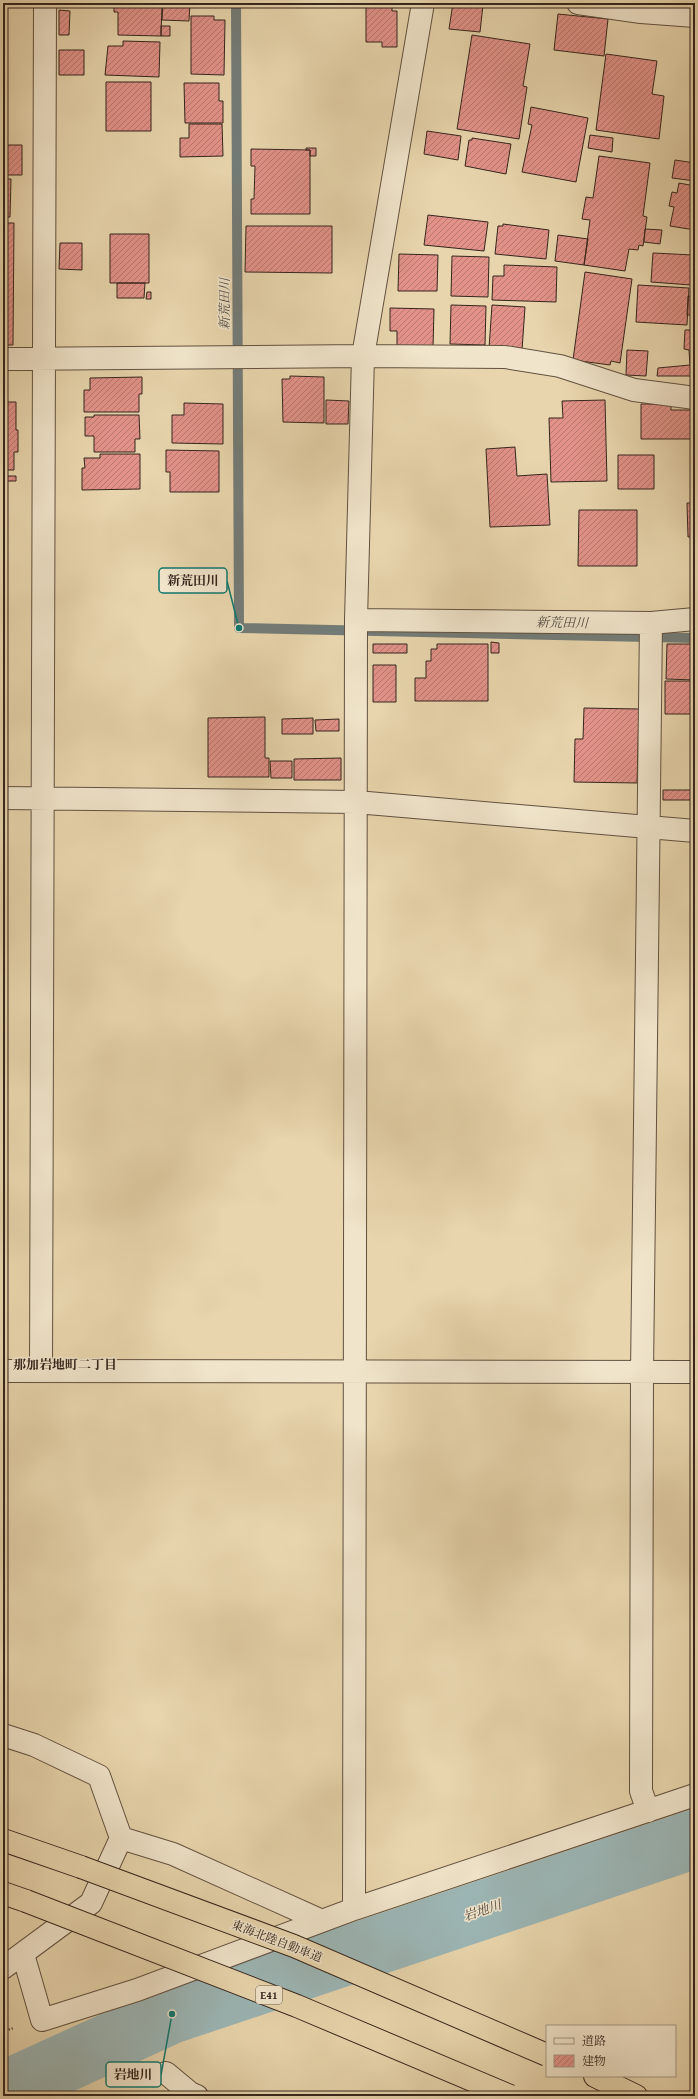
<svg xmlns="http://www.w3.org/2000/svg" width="698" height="2099" font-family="'Gentium Book Plus','Noto Serif JP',serif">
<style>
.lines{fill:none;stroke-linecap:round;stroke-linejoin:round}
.stream{stroke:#737c78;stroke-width:10}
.river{stroke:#9cb6b5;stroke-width:59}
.building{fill:url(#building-hatch);stroke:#35251c}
.minor-casing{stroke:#625140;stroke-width:24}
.motorway-casing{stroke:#35251c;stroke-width:24}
.path{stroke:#35251c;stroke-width:2.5;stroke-dasharray:1 2;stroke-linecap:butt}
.minor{stroke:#f0e4ca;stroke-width:22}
.motorway{stroke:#e8d5ad;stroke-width:22}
.motorway-bridge-casing{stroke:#35251c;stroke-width:24;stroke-linecap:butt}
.motorway-bridge{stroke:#e8d5ad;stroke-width:22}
.labels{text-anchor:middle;stroke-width:3;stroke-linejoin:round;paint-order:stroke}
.shield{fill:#f0e4ca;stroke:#6d5e50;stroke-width:1}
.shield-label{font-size:11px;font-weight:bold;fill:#35251c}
.street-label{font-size:12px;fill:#35251c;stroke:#f0e4ca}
.water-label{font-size:13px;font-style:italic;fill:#4f4942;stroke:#f0e4ca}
.neighbourhood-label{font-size:13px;font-weight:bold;fill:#35251c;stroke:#f0e4ca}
.leader{fill:none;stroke:#0f766e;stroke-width:1.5}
.callout-dot{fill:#0f766e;stroke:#f0e4ca;stroke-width:1.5}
.callout{fill:#f0e4ca;stroke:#0f766e;stroke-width:1.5}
.callout-label{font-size:13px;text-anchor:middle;font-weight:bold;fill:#35251c}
</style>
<defs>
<pattern id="building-hatch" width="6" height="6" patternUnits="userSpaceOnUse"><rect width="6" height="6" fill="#e29289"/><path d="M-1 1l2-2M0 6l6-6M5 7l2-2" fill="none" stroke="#b8776f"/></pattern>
</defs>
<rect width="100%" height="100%" fill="#e8d5ad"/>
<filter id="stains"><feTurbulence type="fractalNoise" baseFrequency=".005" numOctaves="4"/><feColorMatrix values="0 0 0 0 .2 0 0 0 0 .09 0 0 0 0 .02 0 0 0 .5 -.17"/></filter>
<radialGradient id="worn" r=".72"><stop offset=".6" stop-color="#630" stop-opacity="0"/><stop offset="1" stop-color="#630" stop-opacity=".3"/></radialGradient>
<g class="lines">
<!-- stream -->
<path class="stream" d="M236,3L239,628L695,638"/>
<!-- river -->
<path class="river" d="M3,2091L172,2014L695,1839"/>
</g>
<!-- building -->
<path class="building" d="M3,3H5V34H3Z
M114,3H162L161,36L118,35V12H114Z
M163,3H190L189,21L162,20Z
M366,3H392V11H397V47H382V42H366Z
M453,3L483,5L480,32L449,29Z
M59,10L70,11L69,35H59Z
M558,14L608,19L604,56L554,50Z
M191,16H214V20H225L224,75L191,74Z
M161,26H170V36H161Z
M472,35L530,44L523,86L527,87L519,139L457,129Z
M123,41L160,42L159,77L105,75L108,46H123Z
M59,50H84V75H59Z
M606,54L657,61L652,94L664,96L659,139L596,130Z
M106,82H151V131H106Z
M184,83H219V101H223V123H185Z
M531,107L588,118L576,182L522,172L532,125L528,124Z
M189,124H222L223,156L180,157V138H189Z
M427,131L461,136L458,160L424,154Z
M590,135L613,138L612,152L588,148Z
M472,138L511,144L506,174L465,166L469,140H472Z
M3,145H22V175H3Z
M306,148H316V156H310V150H306Z
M251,149L310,150V214H251V199H254L255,166H251Z
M599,156L650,163L643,216L647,217L643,246L639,245L638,250L629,249L625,271L584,265L590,220L582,219L586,197L593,198Z
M675,160L695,163V181L672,178Z
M3,179H11L10,217H3Z
M679,183L695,186V230L670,226L674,207L669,206L672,192L677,193Z
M428,215L488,222L484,251L424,245Z
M3,223H14L13,345H3Z
M503,224L549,230L546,259L495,254L498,226H503Z
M246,226H332V273L245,272Z
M645,229L662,230L660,244L644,242Z
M110,234H149V283H110Z
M558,235L588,239L584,265L555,261Z
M60,243H82V270L59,269Z
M693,249H695V285H691Z
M653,253L693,255L691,285L651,282Z
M399,254L438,255L437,291H398Z
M452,256L489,257L488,297L451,296Z
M504,265L557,267L556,302L492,300L493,276H504Z
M585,272L632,279L620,363L611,361L610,365L573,360Z
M117,283H145L144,298H117Z
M638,285L689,288L687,325L636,322Z
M695,289V376H657L658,368L690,365L689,350L684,349L685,330H691L692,315H687L688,296L694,297Z
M147,292H151V299H146Z
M451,305L486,306L485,345L450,344Z
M492,305L525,307L522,350L489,348Z
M390,308L434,309L433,348L397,347V331H390Z
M627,350L648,351L646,376L626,375Z
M290,376L324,377V423L283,422L282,379H290Z
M142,377V394H139V412H84V390H90V378Z
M326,400L349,401L348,424H326Z
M605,400L607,481L551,482L549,418H563L562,401Z
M3,402H16V430H18V452H14V470H3Z
M184,403L223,404V444L172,443V415H184Z
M641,404H671V410H692V439H641Z
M94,415H139L140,439H135V452H94V436H85V417H94Z
M515,447L517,476L547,474L550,525L490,527L486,449Z
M166,450L219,451V492H170V472H166Z
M100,454H140V489L82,490V468H85L84,458H100Z
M618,455H654V489H618Z
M3,476H16V481H3Z
M687,503H695V537H688Z
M579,510H637V566H578Z
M491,642L499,643V653H491Z
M373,644H407V653H373Z
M437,644H488V701H415V678H426V661H431V649H437Z
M667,644H695V680L666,679Z
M373,665H396V702H373Z
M665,681H695V714H665Z
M584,708L639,709L637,783L574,782L575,739H583Z
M265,717V758H269V777H208V718Z
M313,718V734H282V719Z
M339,719V731H316L315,720Z
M341,758V780H294V759Z
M270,761H292V778H271Z
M663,790H692V800H663Z"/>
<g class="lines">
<defs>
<path id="minor" d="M578,3L641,12L695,16
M3,359L363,356L505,357L560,366L634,390L695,398
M356,620L651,623L695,619
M3,798L356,802L695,831
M3,1371L695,1372
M41,1371L45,3
M3,1735L34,1745L99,1776L121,1838L173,1854L322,1921
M648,1811L641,1791L642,1373L651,623
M354,1909L356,620L363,356L423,3
M23,1954L42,2020L137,1990L354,1909L695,1795
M3,1968L91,1903L121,1838
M166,2073L190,2093L197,2096"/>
<path id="motorway" d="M3,1840L81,1867
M3,1893L26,1901
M595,2076L636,2096"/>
</defs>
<!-- minor casing -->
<use href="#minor" class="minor-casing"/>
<!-- motorway casing -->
<use href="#motorway" class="motorway-casing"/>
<!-- path -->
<path class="path" d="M3,2031L14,2028"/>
<!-- minor -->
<use href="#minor" class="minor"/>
<!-- motorway -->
<use href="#motorway" class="motorway"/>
<defs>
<path id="motorway-bridge" d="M81,1867L294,1946L547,2055
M26,1901L297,2006L510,2096"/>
</defs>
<!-- motorway-bridge casing -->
<use href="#motorway-bridge" class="motorway-bridge-casing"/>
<!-- motorway-bridge -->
<use href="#motorway-bridge" class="motorway-bridge"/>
</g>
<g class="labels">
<!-- shield labels -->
<rect class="shield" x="256" y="1986" width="26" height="18" rx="3"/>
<g class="shield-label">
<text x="269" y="1999">E41</text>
</g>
<!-- street labels -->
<g class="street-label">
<text transform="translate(277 1941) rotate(21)" y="4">東海北陸自動車道</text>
</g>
<!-- water labels -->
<g class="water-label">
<text transform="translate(224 304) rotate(-90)" y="5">新荒田川</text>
<text transform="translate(562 622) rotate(1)" y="5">新荒田川</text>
<text transform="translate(482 1910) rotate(-19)" y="5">岩地川</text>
</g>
<!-- neighbourhood labels -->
<g class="neighbourhood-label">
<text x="65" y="1369">那加岩地町二丁目</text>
</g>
</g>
<!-- callouts -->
<path class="leader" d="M239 628L227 581M172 2014L161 2075"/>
<g class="callout-dot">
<circle cx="239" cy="628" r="4"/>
<circle cx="172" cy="2014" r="4"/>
</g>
<g class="callout">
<rect x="159" y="568" width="68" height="25" rx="4"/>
<rect x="106" y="2062" width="55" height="25" rx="4"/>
</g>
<g class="callout-label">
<text x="193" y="585">新荒田川</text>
<text x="133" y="2079">岩地川</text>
</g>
<!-- margin -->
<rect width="698" height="2099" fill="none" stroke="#e8d5ad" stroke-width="16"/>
<rect x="4" y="4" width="690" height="2091" fill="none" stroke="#35251c" stroke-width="2"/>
<rect x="8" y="8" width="682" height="2083" fill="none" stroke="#35251c"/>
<!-- legend -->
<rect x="546" y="2025" width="130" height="52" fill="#f0e4ca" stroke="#a59884"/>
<rect x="554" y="2038" width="20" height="6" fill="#f0e4ca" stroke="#a59884"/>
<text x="582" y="2045" font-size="12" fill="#35251c">道路</text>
<rect x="554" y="2055" width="20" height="12" fill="url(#building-hatch)" stroke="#a59884"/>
<text x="582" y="2065" font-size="12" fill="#35251c">建物</text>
<rect width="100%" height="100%" filter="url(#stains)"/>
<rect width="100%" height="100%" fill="url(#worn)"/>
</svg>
